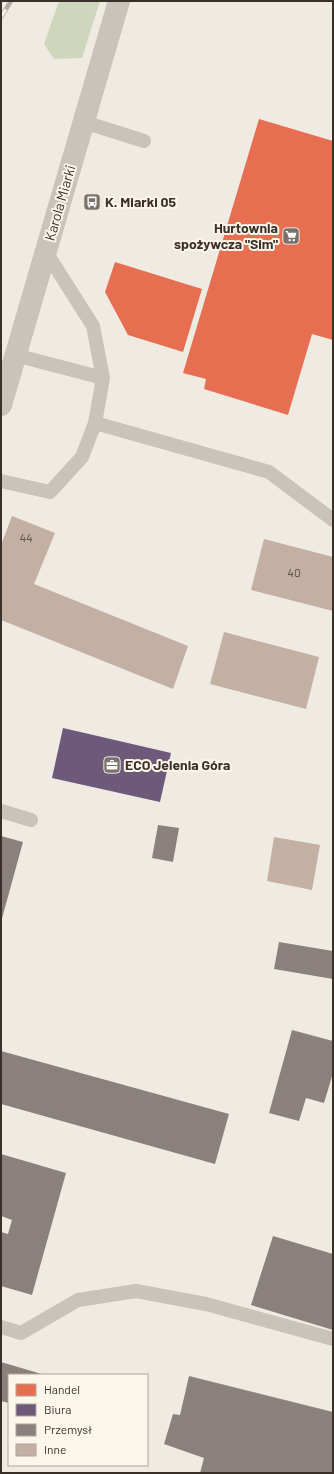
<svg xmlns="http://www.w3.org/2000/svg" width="334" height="1474" font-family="Barlow,sans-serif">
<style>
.green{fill:#ced6bc}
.shops{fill:#e76f51}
.offices{fill:#6d597a}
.industry{fill:#8a817c}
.building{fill:#c4b0a3}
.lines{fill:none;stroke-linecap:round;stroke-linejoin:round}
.lane{stroke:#c9c3bb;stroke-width:14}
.street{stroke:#c9c3bb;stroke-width:22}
.rail-casing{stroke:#b0aba6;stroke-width:4.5}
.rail{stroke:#fbf5ea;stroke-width:3;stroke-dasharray:9;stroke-linecap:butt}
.labels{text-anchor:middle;stroke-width:4;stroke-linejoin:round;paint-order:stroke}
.number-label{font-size:12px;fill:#5c5048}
.poi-label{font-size:14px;font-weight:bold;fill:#3a3029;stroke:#fbf5ea;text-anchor:start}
.street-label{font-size:14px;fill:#3a3029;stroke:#fbf5ea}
</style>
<rect width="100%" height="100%" fill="#efebe2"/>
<!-- green -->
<path class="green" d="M59,1H100L82,58L54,59L44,44Z"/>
<!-- shops -->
<path class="shops" d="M259,119L333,141V340L312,334L288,415L204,389L206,379L183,373Z
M115,262L202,289L183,352L128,335L105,292Z"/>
<!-- offices -->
<path class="offices" d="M63,728L171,753L160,802L52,778Z"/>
<!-- industry -->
<path class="industry" d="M158,825L179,828L173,862L152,858Z
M1,836L23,842L1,922Z
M279,942L333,951V979L274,969Z
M292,1030L333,1041V1073L324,1103L306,1098L299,1121L269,1113Z
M1,1051L229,1114L215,1164L1,1104Z
M1,1154L66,1173L32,1295L1,1286V1232L8,1234L12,1220L1,1216Z
M273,1236L333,1254V1330L251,1305Z
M1,1362L45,1375H9V1403L1,1401Z
M189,1376L333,1412V1473H200L204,1458L164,1444L173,1414L180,1415Z"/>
<!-- building -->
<path class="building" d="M12,516L55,533L34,584L188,646L173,689L1,620V545Z
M264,539L333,557V611L251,590Z
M224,632L319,657L306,709L210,684Z
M274,837L320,845L312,890L267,881Z"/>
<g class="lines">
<!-- lane -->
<path class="lane" d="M84,122L144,141
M15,355L103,378L93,326L46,252
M95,423L269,472L333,520
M1,481L50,492L82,457L95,423L103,378
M1,811L31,820
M1,1327L21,1333L78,1300L136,1291L206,1304L333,1339"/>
<!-- street -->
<path class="street" d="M1,405L119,1"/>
<defs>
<path id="rail" d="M1,17L11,1"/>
</defs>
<!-- rail casing -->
<use href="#rail" class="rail-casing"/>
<!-- rail -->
<use href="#rail" class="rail"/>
</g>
<!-- icons -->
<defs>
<symbol id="bus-square" viewBox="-11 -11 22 22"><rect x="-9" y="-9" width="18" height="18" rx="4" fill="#79716a" stroke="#fbf5ea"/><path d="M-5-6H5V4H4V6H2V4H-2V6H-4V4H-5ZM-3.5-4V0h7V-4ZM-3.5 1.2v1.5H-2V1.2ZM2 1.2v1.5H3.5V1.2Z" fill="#fff"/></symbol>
<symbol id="supermarket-square" viewBox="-11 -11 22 22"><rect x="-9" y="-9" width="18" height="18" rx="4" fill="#79716a" stroke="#fbf5ea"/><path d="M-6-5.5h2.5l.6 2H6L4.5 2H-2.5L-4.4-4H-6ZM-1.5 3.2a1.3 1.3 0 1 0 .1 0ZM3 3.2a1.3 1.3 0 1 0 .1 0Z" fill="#fff"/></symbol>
<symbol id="office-square" viewBox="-11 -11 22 22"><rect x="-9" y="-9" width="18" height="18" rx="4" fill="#79716a" stroke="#fbf5ea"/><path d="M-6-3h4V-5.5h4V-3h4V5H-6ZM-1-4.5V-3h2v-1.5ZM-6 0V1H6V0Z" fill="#fff"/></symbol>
</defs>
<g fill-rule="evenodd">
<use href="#bus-square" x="82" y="192" width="20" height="20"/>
<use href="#supermarket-square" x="281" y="226" width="20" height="20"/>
<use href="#office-square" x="102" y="755" width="20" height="20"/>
</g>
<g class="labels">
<!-- number labels -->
<g class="number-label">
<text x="26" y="542">44</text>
<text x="294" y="577">40</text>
</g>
<!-- poi labels -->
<g class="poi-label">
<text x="105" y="207">K. Miarki 05</text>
<text x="278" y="233" text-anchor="end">Hurtownia<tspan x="278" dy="16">spożywcza "Sim"</tspan></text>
<text x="125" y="770">ECO Jelenia Góra</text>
</g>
<!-- street labels -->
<g class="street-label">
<text transform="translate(60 203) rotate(-74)" y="5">Karola Miarki</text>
</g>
</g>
<!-- border -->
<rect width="334" height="1474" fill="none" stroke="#3a3029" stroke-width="4"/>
<!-- legend -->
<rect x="8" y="1374" width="140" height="92" fill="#fbf5ea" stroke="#aea69d"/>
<rect x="16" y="1384" width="20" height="12" fill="#e76f51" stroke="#aea69d"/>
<text x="44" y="1394" font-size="12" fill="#3a3029">Handel</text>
<rect x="16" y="1404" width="20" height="12" fill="#6d597a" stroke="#aea69d"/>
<text x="44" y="1414" font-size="12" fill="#3a3029">Biura</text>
<rect x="16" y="1424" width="20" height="12" fill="#8a817c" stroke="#aea69d"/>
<text x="44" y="1434" font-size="12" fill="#3a3029">Przemysł</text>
<rect x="16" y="1444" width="20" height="12" fill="#c4b0a3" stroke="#aea69d"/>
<text x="44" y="1454" font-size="12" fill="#3a3029">Inne</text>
</svg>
